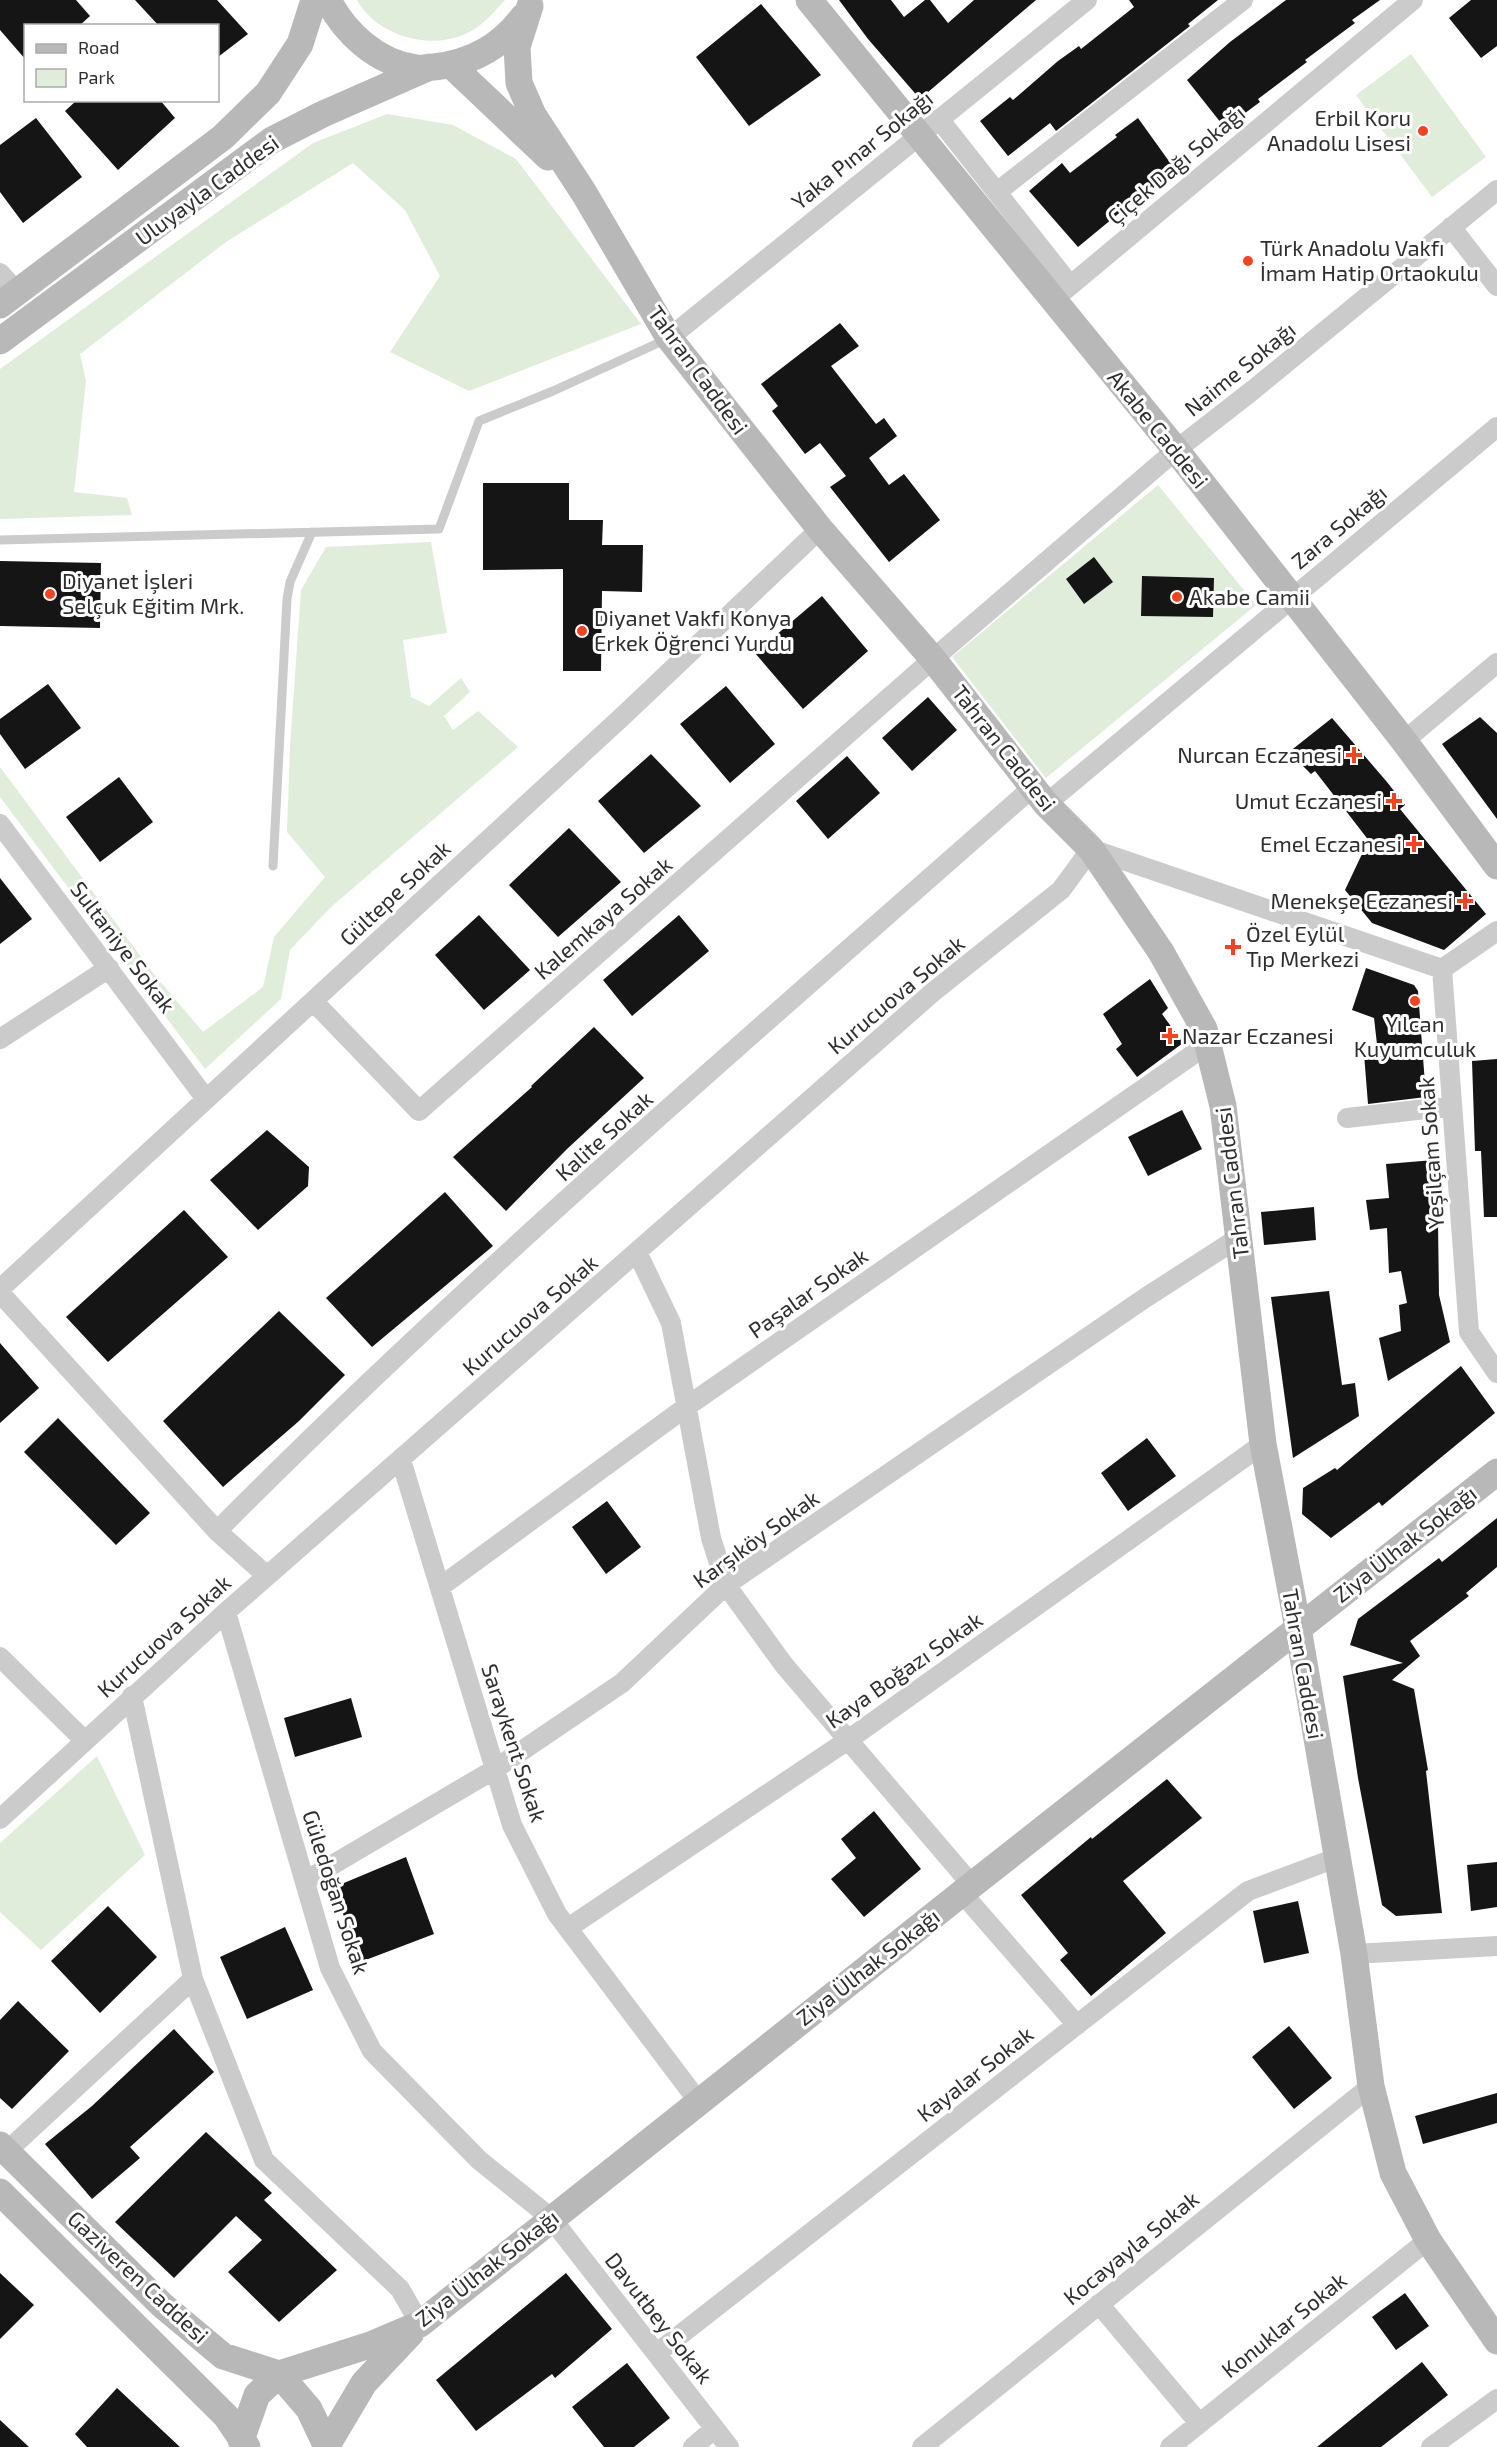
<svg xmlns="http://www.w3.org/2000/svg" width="1497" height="2447" font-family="'Exo 2',sans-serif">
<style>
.green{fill:#e0edda}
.building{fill:#151515}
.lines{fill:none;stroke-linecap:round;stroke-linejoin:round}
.lane{stroke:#cbcbcb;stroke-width:9}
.street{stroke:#cbcbcb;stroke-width:20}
.secondary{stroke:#b8b8b8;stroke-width:27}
.poi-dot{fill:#f6431f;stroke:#fff;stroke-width:2}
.labels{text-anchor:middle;stroke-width:6;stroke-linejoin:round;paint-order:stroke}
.poi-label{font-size:22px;fill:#2e2e2e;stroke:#fff;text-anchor:start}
.street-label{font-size:22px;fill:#2e2e2e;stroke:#fff}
</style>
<rect width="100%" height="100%" fill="#fff"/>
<!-- green -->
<path class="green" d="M357,0H505C492,14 481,28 463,35C427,50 376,35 357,0Z
M1411,54L1486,157L1432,197L1356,95Z
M387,114L453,125L516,159L641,324L469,391L390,352L440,276L405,210L353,163L226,242L80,354L86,381L74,492L127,498L132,515L0,519V369L313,143Z
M1158,485L1256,605L1046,778L952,657Z
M431,542L447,633L403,640L411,697L429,706L461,678L470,692L444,716L453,730L478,711L518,747L331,907L290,950L281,999L205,1069L0,797V767L153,973L203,1032L263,987L274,937L325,877L287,832L290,746L301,590L326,547Z
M97,1756L145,1855L41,1950L0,1912V1843Z"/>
<!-- building -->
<path class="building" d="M0,0H76L90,16L79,26H26V60L0,30Z
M135,0H217L248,34L218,57V26H159Z
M839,0H891L904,17L925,0H930L948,23L974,0H1036L920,99L868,39Z
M1129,0H1218L1188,24L1190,26L1056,131L1050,123L1008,156L980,121L1010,97L1013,100L1058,61L1079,46L1081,49L1134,7Z
M1286,0H1380L1352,20L1355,23L1305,60L1307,62L1258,99L1260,102L1225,128L1187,80L1230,42Z
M1471,0H1497V46L1481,58L1449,18Z
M761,4L821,75L749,126L696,57Z
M77,100H160L175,118L118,170L65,111Z
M36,118L82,177L23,223L0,192V145Z
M1138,118L1176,171L1153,188L1152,186L1078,247L1029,191L1062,163L1070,173L1117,137L1115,135Z
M840,323L859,346L831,366L876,424L884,418L897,436L869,458L889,485L904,474L940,520L889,562L830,487L846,476L820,443L805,454L772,411L778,406L761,384Z
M483,483H569V520H603L602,545H643L642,592L602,591L601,671H563V569L483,570Z
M1094,557L1113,582L1084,604L1066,579Z
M0,561L101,563L100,628L0,626Z
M1142,576L1214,578L1213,617L1141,616Z
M822,596L868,651L803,709L755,653Z
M48,684L81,728L25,769L0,734V719Z
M726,686L775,744L730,783L680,724Z
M928,697L957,730L912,771L882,738Z
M1480,717L1497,733V819L1442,744Z
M1332,718L1387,782L1405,805L1400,809L1486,914L1444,950L1372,923L1345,890L1362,854L1373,846L1315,771L1311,774L1289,752Z
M651,754L701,806L644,853L598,801Z
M847,756L880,793L828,839L796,801Z
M119,777L153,822L100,862L66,817Z
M569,828L621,882L558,937L509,885Z
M0,878L32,919L0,944Z
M479,915L530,970L484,1010L435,955Z
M679,915L709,951L632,1016L603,980Z
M1366,968L1414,985L1418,991L1426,1097L1368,1104L1364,1054L1378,1053L1374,1018L1352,1010Z
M1150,979L1168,1008L1162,1014L1183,1043L1137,1077L1116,1049L1122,1044L1103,1014Z
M594,1027L644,1078L567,1149L506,1211L453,1157L532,1087L531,1086Z
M1497,1059V1217H1484L1481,1151H1475L1472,1061Z
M1182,1110L1202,1149L1148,1176L1128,1137Z
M267,1130L309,1167L308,1186L258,1230L210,1180Z
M1434,1160L1440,1223H1438L1439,1295L1450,1342L1388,1381L1379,1338L1401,1331L1399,1305L1407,1303L1401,1271L1389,1273L1387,1228L1370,1230L1366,1200L1389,1198L1386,1164Z
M445,1192L493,1246L372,1347L326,1298Z
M1314,1207L1316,1240L1264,1245L1261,1212Z
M184,1210L228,1257L108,1362L66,1317Z
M1329,1291L1342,1385L1355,1383L1359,1416L1293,1458L1271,1297Z
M279,1311L345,1375L299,1421L223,1487L163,1421Z
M0,1343L39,1388L0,1423Z
M1461,1366L1495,1413L1382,1506L1379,1502L1331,1538L1302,1514L1303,1488L1335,1468L1337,1470Z
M58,1418L150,1513L116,1545L24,1452Z
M1147,1438L1176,1476L1128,1511L1101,1473Z
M607,1501L641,1547L606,1574L572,1527Z
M1497,1518V1567L1466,1593L1469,1596L1410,1641L1420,1656L1392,1680L1414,1689L1428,1770L1426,1771L1442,1913L1396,1916L1382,1905L1358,1778L1343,1676L1403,1663L1350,1645L1358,1619L1439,1558L1442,1562Z
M351,1698L362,1737L295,1757L284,1718Z
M1167,1779L1202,1818L1123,1881L1166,1933L1091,1996L1060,1960L1068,1953L1021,1895L1091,1837L1092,1839Z
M874,1811L921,1869L864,1917L831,1879L856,1858L841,1839Z
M406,1857L434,1934L363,1961L332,1888Z
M1497,1862V1907L1471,1911L1467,1865Z
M1298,1901L1309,1953L1264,1963L1253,1911Z
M108,1906L157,1957L100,2013L51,1961Z
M285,1927L313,1990L247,2019L220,1957Z
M18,2001L69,2051L12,2109L0,2098V2020Z
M1289,2026L1332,2078L1294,2109L1252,2057Z
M174,2029L214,2072L130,2147L140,2158L92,2199L45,2144L92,2106Z
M1497,2093V2123L1423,2144L1415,2116Z
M206,2132L272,2193L264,2200L337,2270L279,2322L228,2272L262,2240L236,2216L174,2278L115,2222Z
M0,2273L34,2305L0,2339Z
M566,2273L612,2329L555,2378L552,2374L476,2431L436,2380Z
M1405,2293L1429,2326L1396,2350L1372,2317Z
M1422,2362L1448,2395L1381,2447H1317Z
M627,2363L670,2418L634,2447H604L572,2407Z
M117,2388L180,2447H87L75,2434Z
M0,2420L29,2447H0Z"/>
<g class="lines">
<!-- lane -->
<path class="lane" d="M0,540L439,529L479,421L553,391L667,339
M273,866L287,599L290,582L312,532"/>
<!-- street -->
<path class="street" d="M939,119L1070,285
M997,192L1243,0
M1451,227L1497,286
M0,273L17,292
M1054,299L1413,0
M669,338L1087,0
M1404,741L1497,663
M1046,804L1497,427
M0,824L206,1099
M1442,969L1497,931
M313,1001L419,1111L933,659L1176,450L1253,390L1497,190
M0,1039L109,968
M1347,1118L1452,1106
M637,1252L671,1323L711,1538L726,1585L784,1665L972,1885
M0,1289L624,715L820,529
M0,1293L217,1531L267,1576
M401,1460L512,1825L557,1914L698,2101
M217,1531C476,1270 757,1031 1033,787
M440,1587L686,1407L1208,1044
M226,1612L330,1968L372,2051L479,2160L551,2218L729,2447
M0,1657L85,1741
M132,1696L193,1979L264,2160L400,2289L420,2324
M0,1819L226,1612L933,992L1061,890L1091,849L1442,969L1469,1332L1497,1373
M305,1881L495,1769L622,1683L726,1585L1145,1298L1238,1238
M962,1893L1077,2025
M568,1928L848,1740L1263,1444
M1354,1954L1497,1946
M7,2151L193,1979
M1099,2304L1199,2423
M657,2353L1248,1891L1336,1858
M693,2447L714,2429
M922,2447L1371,2086
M1170,2447L1428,2240
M1431,2447L1497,2399"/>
<!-- secondary -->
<path class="secondary" d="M328,0C345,33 377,63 416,68C421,69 428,67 434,67C471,63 501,47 523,17
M809,0L1176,450L1404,741L1497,866
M530,6L517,47L519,83L533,115L584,193L669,338L820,529L933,659L1046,804L1091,849L1161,952L1204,1029L1223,1106L1263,1444L1298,1628L1354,1954L1371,2086L1393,2173L1428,2240L1497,2341
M451,65L548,157
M0,305L223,137L268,93L300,44L314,0
M0,341L272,140L323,114L430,67
M0,2145L162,2305L223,2356L279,2374L309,2409L327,2447
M0,2192L226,2416L247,2447
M241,2440L257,2395L279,2374L373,2344L420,2324L972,1885L1497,1472
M326,2447L364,2383L411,2333"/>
</g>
<!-- markers -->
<g class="poi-dot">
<circle cx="1423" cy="131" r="6"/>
<circle cx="1248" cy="261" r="6"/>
<circle cx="50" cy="594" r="6"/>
<circle cx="1177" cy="597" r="6"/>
<circle cx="582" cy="631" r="6"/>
<path d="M1351 746h6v6h6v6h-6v6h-6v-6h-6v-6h6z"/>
<path d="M1391 792h6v6h6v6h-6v6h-6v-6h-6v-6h6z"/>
<path d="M1411 835h6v6h6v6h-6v6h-6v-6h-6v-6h6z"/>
<path d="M1462 892h6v6h6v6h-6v6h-6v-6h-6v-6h6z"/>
<path d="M1230 938h6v6h6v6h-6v6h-6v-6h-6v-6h6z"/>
<circle cx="1415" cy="1001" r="6"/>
<path d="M1167 1027h6v6h6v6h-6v6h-6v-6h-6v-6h6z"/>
</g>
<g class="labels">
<!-- poi labels -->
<g class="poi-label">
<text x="1411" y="126" text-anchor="end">Erbil Koru<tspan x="1411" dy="25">Anadolu Lisesi</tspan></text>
<text x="1260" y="256">Türk Anadolu Vakfı<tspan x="1260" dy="25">İmam Hatip Ortaokulu</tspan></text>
<text x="62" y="589">Diyanet İşleri<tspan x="62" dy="25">Selçuk Eğitim Mrk.</tspan></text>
<text x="1189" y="605">Akabe Camii</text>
<text x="594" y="626">Diyanet Vakfı Konya<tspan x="594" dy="25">Erkek Öğrenci Yurdu</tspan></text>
<text x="1342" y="763" text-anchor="end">Nurcan Eczanesi</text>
<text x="1382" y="809" text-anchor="end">Umut Eczanesi</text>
<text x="1402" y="852" text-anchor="end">Emel Eczanesi</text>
<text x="1453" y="909" text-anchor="end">Menekşe Eczanesi</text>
<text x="1246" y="942">Özel Eylül<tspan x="1246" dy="25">Tıp Merkezi</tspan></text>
<text x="1415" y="1032" text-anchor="middle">Yılcan<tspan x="1415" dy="25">Kuyumculuk</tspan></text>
<text x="1182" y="1044">Nazar Eczanesi</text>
</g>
<!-- street labels -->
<g class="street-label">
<text transform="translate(862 150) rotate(-39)" y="8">Yaka Pınar Sokağı</text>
<text transform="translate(1176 165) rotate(-40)" y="8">Çiçek Dağı Sokağı</text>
<text transform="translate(207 190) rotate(-36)" y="8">Uluyayla Caddesi</text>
<text transform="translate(1240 369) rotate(-39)" y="8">Naime Sokağı</text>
<text transform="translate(698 370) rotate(54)" y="8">Tahran Caddesi</text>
<text transform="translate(1158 429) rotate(51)" y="8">Akabe Caddesi</text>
<text transform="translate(1339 527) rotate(-40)" y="8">Zara Sokağı</text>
<text transform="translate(1004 748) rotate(52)" y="8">Tahran Caddesi</text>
<text transform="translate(395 893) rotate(-43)" y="8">Gültepe Sokak</text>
<text transform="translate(603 918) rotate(-41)" y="8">Kalemkaya Sokak</text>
<text transform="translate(123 947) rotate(53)" y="8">Sultaniye Sokak</text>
<text transform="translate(896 995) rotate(-40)" y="8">Kurucuova Sokak</text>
<text transform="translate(604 1136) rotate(-42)" y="8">Kalite Sokak</text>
<text transform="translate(1431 1153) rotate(-94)" y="8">Yeşilçam Sokak</text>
<text transform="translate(1232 1183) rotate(-97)" y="8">Tahran Caddesi</text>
<text transform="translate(808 1293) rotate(-35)" y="8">Paşalar Sokak</text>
<text transform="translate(530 1315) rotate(-41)" y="8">Kurucuova Sokak</text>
<text transform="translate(756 1539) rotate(-36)" y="8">Karşıköy Sokak</text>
<text transform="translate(1405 1544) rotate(-38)" y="8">Ziya Ülhak Sokağı</text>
<text transform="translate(164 1636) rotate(-42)" y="8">Kurucuova Sokak</text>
<text transform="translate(1303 1664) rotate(80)" y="8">Tahran Caddesi</text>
<text transform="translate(904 1670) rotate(-35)" y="8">Kaya Boğazı Sokak</text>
<text transform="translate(514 1743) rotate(72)" y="8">Saraykent Sokak</text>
<text transform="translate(336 1892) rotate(72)" y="8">Güledoğan Sokak</text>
<text transform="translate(868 1967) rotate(-38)" y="8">Ziya Ülhak Sokağı</text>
<text transform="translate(975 2074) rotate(-38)" y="8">Kayalar Sokak</text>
<text transform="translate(1131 2248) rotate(-39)" y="8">Kocayayla Sokak</text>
<text transform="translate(487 2268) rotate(-38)" y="8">Ziya Ülhak Sokağı</text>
<text transform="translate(138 2277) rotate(43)" y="8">Gaziveren Caddesi</text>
<text transform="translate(659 2318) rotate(52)" y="8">Davutbey Sokak</text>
<text transform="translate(1284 2325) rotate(-39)" y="8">Konuklar Sokak</text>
</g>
</g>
<!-- legend -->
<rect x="24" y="24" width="195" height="78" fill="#ffffff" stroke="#ababab" stroke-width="1.5"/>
<rect x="36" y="44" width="30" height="9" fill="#b8b8b8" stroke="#ababab" stroke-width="1.5"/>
<text x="78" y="54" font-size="18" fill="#2e2e2e">Road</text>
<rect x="36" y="69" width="30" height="18" fill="#e0edda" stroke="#ababab" stroke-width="1.5"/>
<text x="78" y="84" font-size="18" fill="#2e2e2e">Park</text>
</svg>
